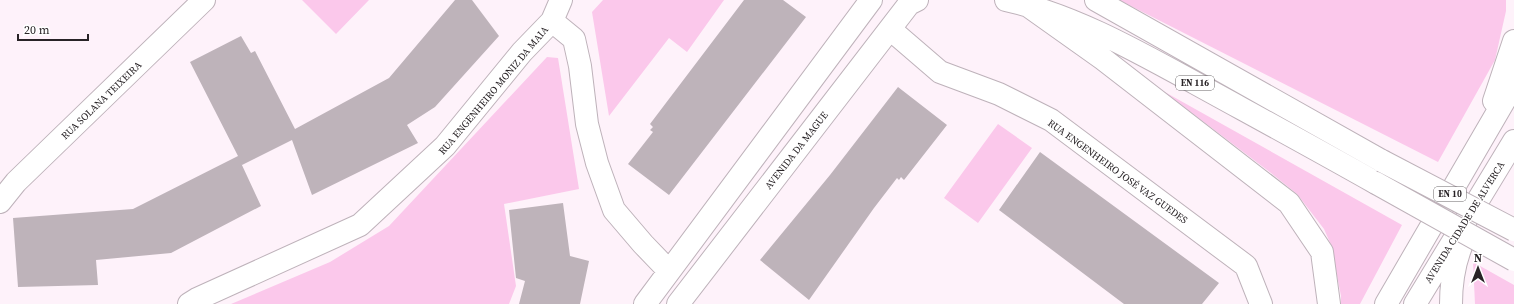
<svg xmlns="http://www.w3.org/2000/svg" width="1514" height="304" font-family="'Source Serif 4',serif">
<style>
.green{fill:#fbc8eb}
.building{fill:#beb3ba}
.lines{fill:none;stroke-linecap:round;stroke-linejoin:round}
.street-casing{stroke:#beb2ba;stroke-width:24}
.primary-casing{stroke:#beb2ba;stroke-width:24}
.street{stroke:#fff;stroke-width:22}
.primary{stroke:#fff;stroke-width:22}
.primary-bridge-casing{stroke:#beb2ba;stroke-width:24;stroke-linecap:butt}
.primary-bridge{stroke:#fff;stroke-width:22}
.labels{text-anchor:middle;stroke-width:3;stroke-linejoin:round;paint-order:stroke}
.shield{fill:#fff;stroke:#686567;stroke-width:1}
.shield-label{font-size:9px;font-weight:bold;fill:#282326}
.street-label{font-size:10px;fill:#282326;stroke:#fff}
</style>
<rect width="100%" height="100%" fill="#fef2fa"/>
<!-- green -->
<path class="green" d="M302,0H369L336,34Z
M603,0H724L687,52L669,38L609,116L592,12Z
M1119,0H1506V11L1495,60L1438,162Z
M547,57L558,58L579,189L504,204L516,286L509,304H231L330,262L389,226Z
M1163,91L1402,225L1360,304H1341V296L1331,245L1324,229L1297,194L1271,173Z
M998,124L1032,148L978,223L944,198Z
M1473,262L1514,285V304H1475Z"/>
<!-- building -->
<path class="building" d="M455,0H472L499,36L435,107L407,125L418,143L312,195L292,140L242,165L241,163L261,206L171,253L96,260L98,285L18,287L13,218L133,209L238,156L190,62L241,36L251,53L255,51L295,129L389,78Z
M744,0H783L806,17L669,195L628,164L653,132L650,130L653,127L650,124Z
M898,87L947,125L904,180L901,177L899,180L897,178L874,208L809,300L760,260L830,175Z
M1040,152L1219,283L1202,304H1124L999,210Z
M563,203L570,256L589,261L580,304H519L525,281L516,278L509,210Z"/>
<g class="lines">
<defs>
<path id="street" d="M552,21L574,39L580,66L587,124L597,163L614,210L643,244L669,271
M890,29L940,72L999,94L1051,120L1246,266L1261,304
M0,202L16,182L204,0
M189,304L197,299L360,225L445,146L522,52L552,21L561,0
M645,304L871,0
M678,304L909,4L917,0"/>
<path id="primary" d="M1006,0C1073,15 1135,50 1195,83C1255,116 1316,149 1376,183
M1096,0L1382,161
M1027,5L1103,59L1289,203L1322,252L1329,304
M1494,101L1514,41
M1386,304L1514,84
M1415,304L1514,141
M1451,304C1451,281 1455,258 1465,237"/>
</defs>
<!-- street casing -->
<use href="#street" class="street-casing"/>
<!-- primary casing -->
<use href="#primary" class="primary-casing"/>
<!-- street -->
<use href="#street" class="street"/>
<!-- primary -->
<use href="#primary" class="primary"/>
<defs>
<path id="primary-bridge" d="M1382,161L1514,230
M1376,183L1514,260"/>
</defs>
<!-- primary-bridge casing -->
<use href="#primary-bridge" class="primary-bridge-casing"/>
<!-- primary-bridge -->
<use href="#primary-bridge" class="primary-bridge"/>
</g>
<g class="labels">
<!-- shield labels -->
<g class="shield">
<rect x="1176" y="76" width="38" height="14" rx="3"/>
<rect x="1434" y="187" width="32" height="14" rx="3"/>
</g>
<g class="shield-label">
<text x="1195" y="86">EN 116</text>
<text x="1450" y="197">EN 10</text>
</g>
<!-- street labels -->
<g class="street-label">
<text transform="translate(493 90) rotate(-50)" y="4">RUA ENGENHEIRO MONIZ DA MAIA</text>
<text transform="translate(101 100) rotate(-44)" y="4">RUA SOLANA TEIXEIRA</text>
<text transform="translate(796 150) rotate(-52)" y="4">AVENIDA DA MAGUE</text>
<text transform="translate(1118 171) rotate(36)" y="4">RUA ENGENHEIRO JOSÉ VAZ GUEDES</text>
<text transform="translate(1464 222) rotate(-58)" y="4">AVENIDA CIDADE DE ALVERCA</text>
</g>
</g>
<!-- north arrow -->
<g transform="translate(1478 268)" stroke="#ffffff" stroke-width="3" paint-order="stroke">
<path d="M0-3L7 15L0 10L-7 15Z" fill="#282326"/>
<text y="-6" font-size="11" font-weight="bold" text-anchor="middle" fill="#282326">N</text>
</g>
<!-- scale -->
<path d="M18 34v6h70v-6" fill="none" stroke="#282326" stroke-width="2"/>
<text x="24" y="34" font-size="12" fill="#282326" stroke="#ffffff" stroke-width="3" paint-order="stroke">20 m</text>
</svg>
